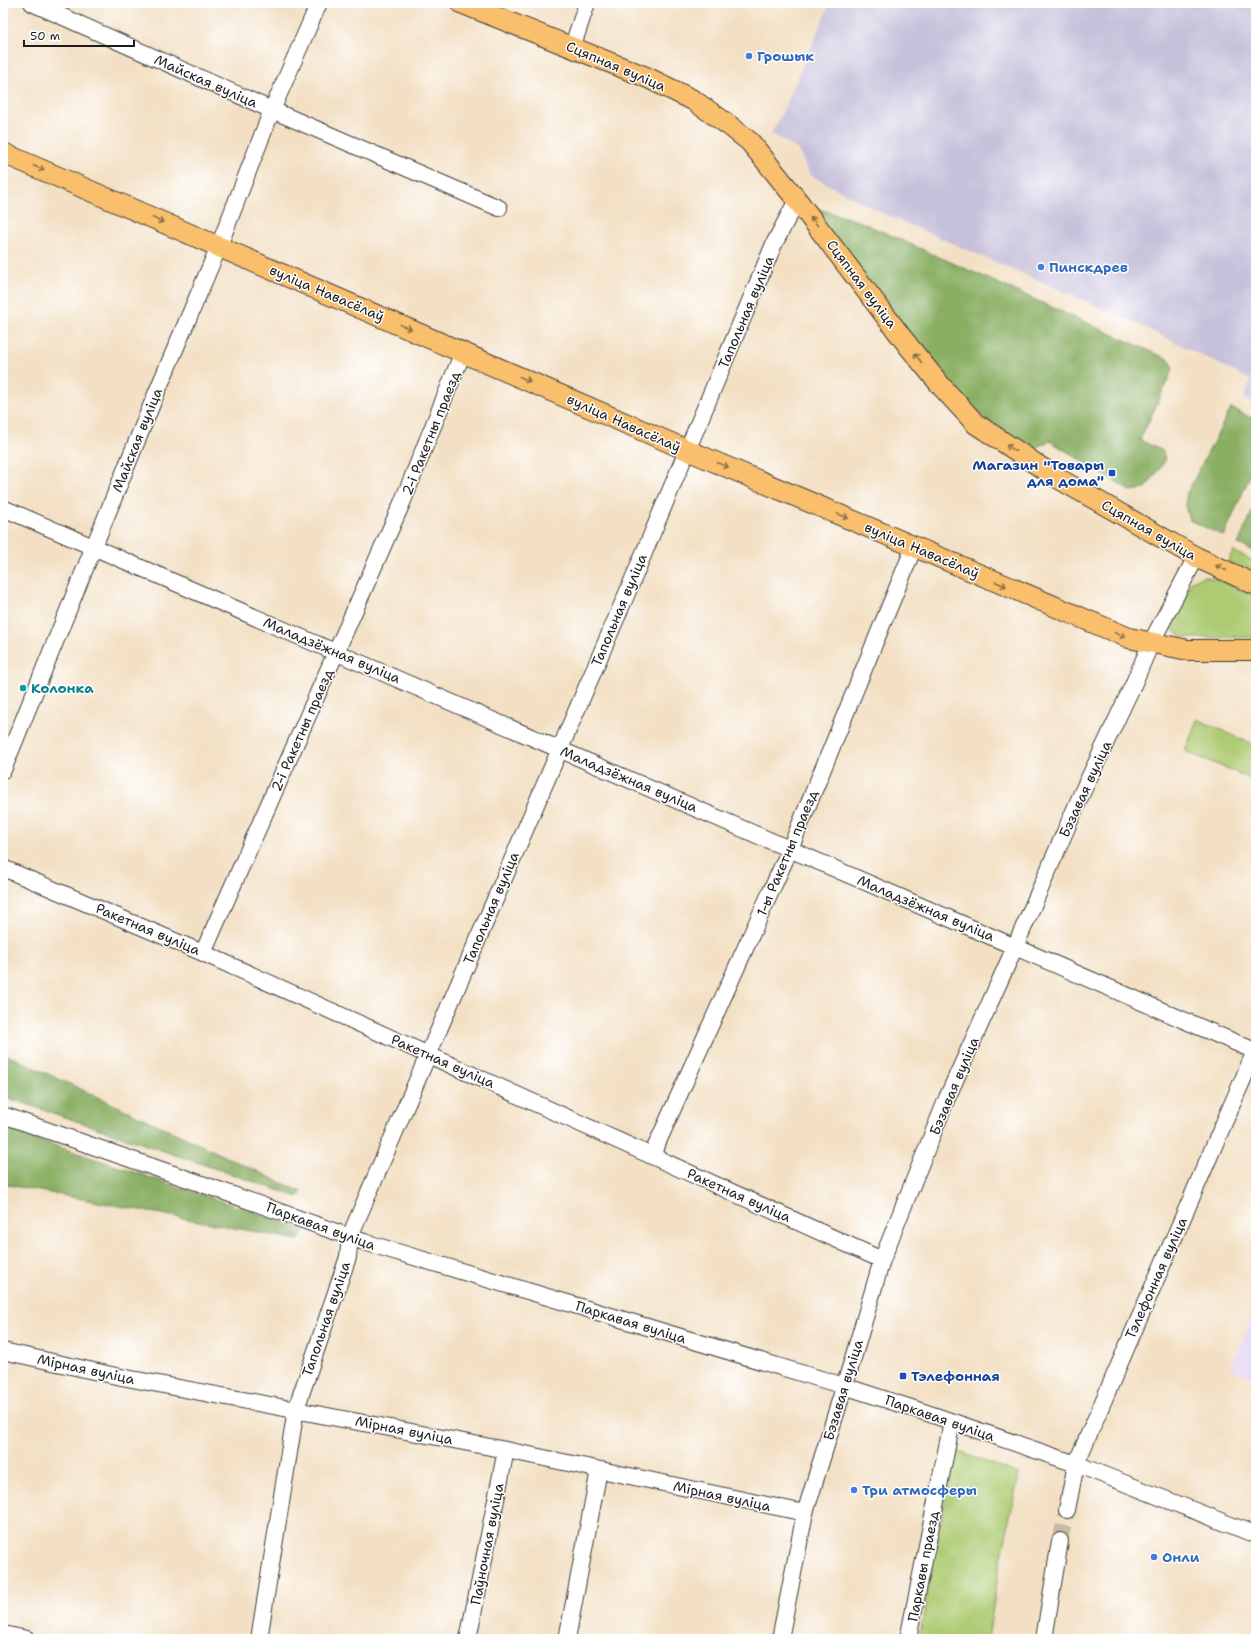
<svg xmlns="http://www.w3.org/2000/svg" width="1259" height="1642" font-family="'Shantell Sans',sans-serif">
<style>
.built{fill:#e4d3f2}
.industrial{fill:#c6c0da}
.green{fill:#adcb72;stroke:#647447}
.forest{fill:#8aaf64;stroke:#536640}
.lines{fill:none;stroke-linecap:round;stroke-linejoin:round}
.minor-tunnel{stroke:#c8b9a2;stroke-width:16;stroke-dasharray:16 8;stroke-linecap:butt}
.minor-casing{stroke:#3c3935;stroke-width:18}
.major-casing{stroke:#3c3935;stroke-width:22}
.minor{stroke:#fff;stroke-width:16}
.major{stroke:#f9bf6d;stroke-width:20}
.oneway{stroke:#8a6e44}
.shop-dot{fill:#3f7fe0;stroke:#fff;stroke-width:1.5}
.transit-dot{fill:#1a4fb4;stroke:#fff;stroke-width:1.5}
.culture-dot{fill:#0f9aa8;stroke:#fff;stroke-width:1.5}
.labels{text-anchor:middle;stroke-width:3;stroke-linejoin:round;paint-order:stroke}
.shop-label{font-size:14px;font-weight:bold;fill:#366cbe;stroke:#fff;text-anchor:start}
.street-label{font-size:14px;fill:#1c1c1c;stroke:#fff}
.transit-label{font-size:14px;font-weight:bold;fill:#164399;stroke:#fff;text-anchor:end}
.culture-label{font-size:14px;font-weight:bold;fill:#0d838f;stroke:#fff;text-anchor:start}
</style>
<rect width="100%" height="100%" fill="#fff"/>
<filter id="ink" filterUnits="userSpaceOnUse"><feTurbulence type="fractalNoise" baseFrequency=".025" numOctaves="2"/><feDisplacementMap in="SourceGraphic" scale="8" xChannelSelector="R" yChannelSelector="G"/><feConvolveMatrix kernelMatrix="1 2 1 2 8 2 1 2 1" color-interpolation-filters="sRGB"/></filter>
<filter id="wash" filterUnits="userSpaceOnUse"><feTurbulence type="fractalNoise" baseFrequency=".012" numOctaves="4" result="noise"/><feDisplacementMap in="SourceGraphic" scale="16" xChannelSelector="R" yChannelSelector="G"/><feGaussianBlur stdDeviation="0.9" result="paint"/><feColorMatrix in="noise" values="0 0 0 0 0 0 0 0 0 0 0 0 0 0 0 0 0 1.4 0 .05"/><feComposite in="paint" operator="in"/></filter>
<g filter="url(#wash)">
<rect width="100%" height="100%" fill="#f3e0c4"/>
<!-- built -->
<path class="built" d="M1256,1308V1379L1230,1369Z"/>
<!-- industrial -->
<path class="industrial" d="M830,3H1256V404L1243,399L1251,380L1138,324L880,212L810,175L798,150L771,133L781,116Z"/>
<!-- green -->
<path class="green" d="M1233,551L1256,562V575L1228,562Z
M1204,576L1216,579L1256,597V637L1189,638C1179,637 1175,632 1169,625L1192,581Z
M1197,719L1256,746V781L1185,751Z
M954,1450L1019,1474L998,1575L988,1639H919Z"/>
<!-- forest -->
<path class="forest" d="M809,206L861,222L1170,360L1173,369L1140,440L1163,451L1165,461L1145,489L1131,491L1050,441L1030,450L972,409L930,366Z
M1231,408L1256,420V462L1224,536L1189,520L1186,510V495Z
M1256,503V552L1238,544Z
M3,1053L302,1192L298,1197L3,1096Z
M3,1128L298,1227L302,1229L303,1234L298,1240L3,1184Z"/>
</g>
<g filter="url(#ink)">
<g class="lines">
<!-- minor-tunnel -->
<path class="minor-tunnel" d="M1060,1541L1067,1510"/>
<defs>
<path id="minor" d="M32,3L272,110L499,208
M570,47L575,39L587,3
M3,508L1255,1051
M3,770L156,394L219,246L272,110L319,3
M3,868L203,953L882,1260
M203,953L402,503L463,352
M3,1115L205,1185L364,1242L844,1386L930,1414L1076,1464L1256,1535
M652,1155L790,849L914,547
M3,1351L116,1376L506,1450L805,1513
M1067,1510L1076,1464L1256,1049
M3,1634L27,1639
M259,1639L296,1409L348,1257L350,1236L625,598L774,244L797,200
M468,1639L506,1450
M567,1639L599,1470
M780,1639L805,1513L851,1365L882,1260L947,1098L1015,947L1081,795L1133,685L1151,643L1196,557
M908,1639L952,1422
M1044,1639L1060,1541"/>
<path id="major" d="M461,3L646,77L693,100L730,126L750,142L768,164L797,200L910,348L942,387L976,424L1054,476L1196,557L1256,585
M3,153L687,450L1129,638L1188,650H1256"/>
</defs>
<!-- minor casing -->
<use href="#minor" class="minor-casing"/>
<!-- major casing -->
<use href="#major" class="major-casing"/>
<!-- minor -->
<use href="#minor" class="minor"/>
<!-- major -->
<use href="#major" class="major"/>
</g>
<!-- one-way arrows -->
<defs><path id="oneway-shaft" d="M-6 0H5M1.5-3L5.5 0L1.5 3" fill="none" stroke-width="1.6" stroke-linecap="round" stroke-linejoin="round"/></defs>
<g class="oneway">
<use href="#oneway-shaft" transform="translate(39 168) rotate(23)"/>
<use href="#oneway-shaft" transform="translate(158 220) rotate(23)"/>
<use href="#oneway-shaft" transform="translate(814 221) rotate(-127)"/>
<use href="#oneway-shaft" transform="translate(406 327) rotate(23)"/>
<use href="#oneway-shaft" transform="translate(918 358) rotate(-129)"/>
<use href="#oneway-shaft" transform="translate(525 379) rotate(24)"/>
<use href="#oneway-shaft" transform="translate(1011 448) rotate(-146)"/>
<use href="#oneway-shaft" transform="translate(723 465) rotate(23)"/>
<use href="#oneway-shaft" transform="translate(843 516) rotate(23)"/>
<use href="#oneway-shaft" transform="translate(1221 568) rotate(-156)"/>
<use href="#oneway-shaft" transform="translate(1001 584) rotate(23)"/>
<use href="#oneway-shaft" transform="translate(1120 635) rotate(23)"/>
</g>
</g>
<!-- markers -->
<g class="shop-dot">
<circle cx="749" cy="56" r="4"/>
<circle cx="1041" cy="267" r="4"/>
<circle cx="854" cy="1490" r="4"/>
<circle cx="1154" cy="1557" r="4"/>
</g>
<g class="transit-dot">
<rect x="1108" y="469" width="8" height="8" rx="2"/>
<rect x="899" y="1372" width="8" height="8" rx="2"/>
</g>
<circle class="culture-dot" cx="23" cy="688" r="4"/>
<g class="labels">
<!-- shop labels -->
<g class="shop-label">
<text x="757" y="61">Грошык</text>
<text x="1049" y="272">Пинскдрев</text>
<text x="862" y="1495">Три атмосферы</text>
<text x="1162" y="1562">Онли</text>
</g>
<!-- street labels -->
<g class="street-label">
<text transform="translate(616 66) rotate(23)" y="5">Сцяпная вуліца</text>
<text transform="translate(206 81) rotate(24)" y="5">Майская вуліца</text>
<text transform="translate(862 284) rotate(53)" y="5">Сцяпная вуліца</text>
<text transform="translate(327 293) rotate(23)" y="5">вуліца Навасёлаў</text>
<text transform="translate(746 312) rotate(-67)" y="5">Тапольная вуліца</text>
<text transform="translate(624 423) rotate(24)" y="5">вуліца Навасёлаў</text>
<text transform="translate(431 433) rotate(-68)" y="5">2-і Ракетны праезд</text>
<text transform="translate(137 440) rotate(-68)" y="5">Майская вуліца</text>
<text transform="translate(1149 530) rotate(30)" y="5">Сцяпная вуліца</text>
<text transform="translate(922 550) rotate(23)" y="5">вуліца Навасёлаў</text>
<text transform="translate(619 610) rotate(-67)" y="5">Тапольная вуліца</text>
<text transform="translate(332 650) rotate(23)" y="5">Маладзёжная вуліца</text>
<text transform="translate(302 730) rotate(-66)" y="5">2-і Ракетны праезд</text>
<text transform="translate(629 779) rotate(23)" y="5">Маладзёжная вуліца</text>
<text transform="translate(1085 789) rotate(-65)" y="5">Бэзавая вуліца</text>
<text transform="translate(787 853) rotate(-67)" y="5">1-ы Ракетны праезд</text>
<text transform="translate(491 908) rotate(-67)" y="5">Тапольная вуліца</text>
<text transform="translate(926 908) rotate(23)" y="5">Маладзёжная вуліца</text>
<text transform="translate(148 929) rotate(23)" y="5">Ракетная вуліца</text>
<text transform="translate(443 1061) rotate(24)" y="5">Ракетная вуліца</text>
<text transform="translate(954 1086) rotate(-67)" y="5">Бэзавая вуліца</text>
<text transform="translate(739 1195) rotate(24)" y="5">Ракетная вуліца</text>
<text transform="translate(321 1226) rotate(20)" y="5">Паркавая вуліца</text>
<text transform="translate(1156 1278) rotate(-66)" y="5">Тэлефонная вуліца</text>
<text transform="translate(326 1319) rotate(-71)" y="5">Тапольная вуліца</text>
<text transform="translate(631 1322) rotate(17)" y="5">Паркавая вуліца</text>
<text transform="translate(86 1369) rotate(12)" y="5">Мірная вуліца</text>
<text transform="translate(843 1390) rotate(-73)" y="5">Бэзавая вуліца</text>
<text transform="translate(940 1418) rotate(19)" y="5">Паркавая вуліца</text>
<text transform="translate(404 1430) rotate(11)" y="5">Мірная вуліца</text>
<text transform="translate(722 1496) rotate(12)" y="5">Мірная вуліца</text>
<text transform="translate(487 1544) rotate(-79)" y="5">Паўночная вуліца</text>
<text transform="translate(923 1566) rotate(-79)" y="5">Паркавы праезд</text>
</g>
<!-- transit labels -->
<g class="transit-label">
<text x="1104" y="470">Магазин "Товары<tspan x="1104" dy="16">для дома"</tspan></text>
<text x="911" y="1381" text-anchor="start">Тэлефонная</text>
</g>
<!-- culture labels -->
<g class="culture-label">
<text x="31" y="693">Колонка</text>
</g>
</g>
<!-- margin -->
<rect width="1259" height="1642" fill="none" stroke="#fff" stroke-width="16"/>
<!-- scale -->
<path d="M24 40v6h110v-6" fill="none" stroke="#1c1c1c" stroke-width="2"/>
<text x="30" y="40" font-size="12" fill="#1c1c1c" stroke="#ffffff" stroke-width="3" paint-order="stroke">50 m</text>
</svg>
